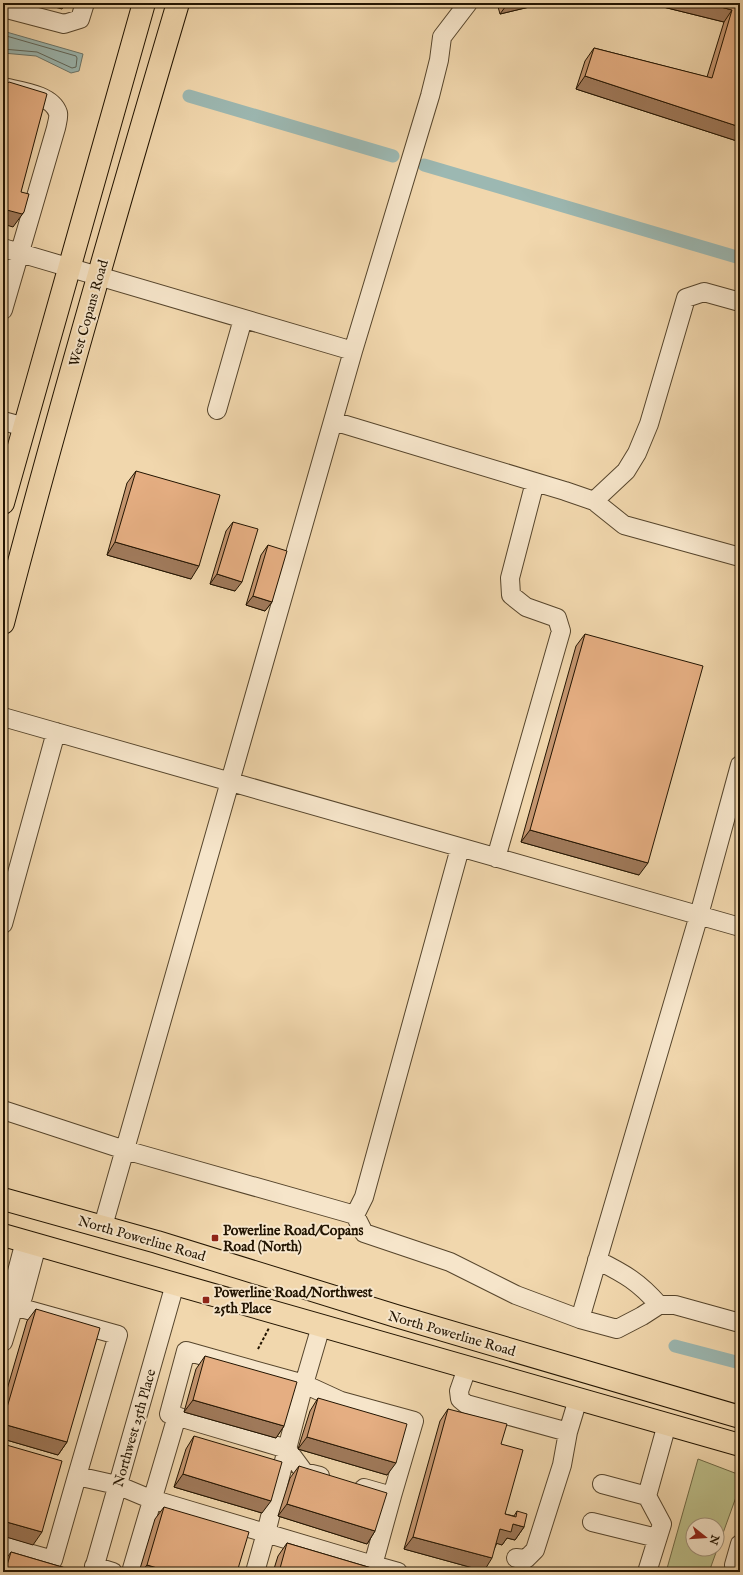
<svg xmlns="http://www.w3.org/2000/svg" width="743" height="1575" font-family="'IM FELL English',serif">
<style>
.green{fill:#bcbe89;stroke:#6f6945;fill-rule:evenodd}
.water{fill:#9cb8b2;stroke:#6b766b}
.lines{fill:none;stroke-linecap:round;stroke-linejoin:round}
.shore{stroke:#5f665a;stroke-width:1}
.canal{stroke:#9cb8b2;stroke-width:13}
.minor-casing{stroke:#56452c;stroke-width:20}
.major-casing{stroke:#221401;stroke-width:24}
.path{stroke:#221401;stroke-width:2;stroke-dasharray:3 2;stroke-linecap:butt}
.minor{stroke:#f6e5ca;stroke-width:18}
.major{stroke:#f1d7ad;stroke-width:22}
.wall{fill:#c59670;stroke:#221401}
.shaded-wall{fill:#a07a5b;stroke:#221401}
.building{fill:#e5ae82;stroke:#221401}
.poi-dot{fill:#8f2418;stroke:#f6e5ca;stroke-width:1.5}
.labels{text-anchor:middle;stroke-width:4;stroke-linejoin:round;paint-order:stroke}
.street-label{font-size:14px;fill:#221401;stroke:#f6e5ca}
.poi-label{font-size:14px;font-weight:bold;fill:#221401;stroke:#f6e5ca;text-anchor:start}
</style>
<rect width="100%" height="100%" fill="#f1d7ad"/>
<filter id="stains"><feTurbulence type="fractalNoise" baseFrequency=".005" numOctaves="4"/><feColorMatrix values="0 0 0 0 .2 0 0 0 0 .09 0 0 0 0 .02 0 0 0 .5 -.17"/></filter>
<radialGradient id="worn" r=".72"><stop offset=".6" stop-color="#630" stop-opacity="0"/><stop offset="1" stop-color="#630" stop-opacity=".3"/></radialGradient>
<!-- green -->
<path class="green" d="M698,1459L740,1475V1486L709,1572H666ZM693,1525H717V1549H693Z"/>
<!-- water -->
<path class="water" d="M3,31L83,54L79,71L71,73L36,56L3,53Z"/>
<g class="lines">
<!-- shore -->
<path class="shore" d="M3,35L76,56L77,58L76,67L72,68L37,52L3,49"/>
<!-- canal -->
<path class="canal" d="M189,96L393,156
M424,165L740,258
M675,1346L740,1363"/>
<defs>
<path id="minor" d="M3,8L64,24L80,19L85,3
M3,87C19,91 52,94 58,113C59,117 57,123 56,128L3,310
M3,248L353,351
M217,410L243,319
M3,421L25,427
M333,421L565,491L594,501L624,525L740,557
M594,501L626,471L637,453L649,424L686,298L704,292L740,302
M3,717L740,927
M496,858L561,631L557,618L526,607L511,595L510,578L535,482
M3,924L56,732
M3,1110L125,1150L355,1215L364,1233L450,1262L516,1295L580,1319L617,1329L642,1316L659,1305H675L740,1323
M355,1215L364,1197L460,848
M103,1226L353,351L430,96L439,60L442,37L468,3
M25,1241L9,1302L14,1306L118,1335L77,1476L117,1485L148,1498L373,1565L392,1496
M597,1260C625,1274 639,1282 659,1305
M580,1319L699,915L740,765
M321,1326L304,1384L186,1351L169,1414L287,1449L304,1384L341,1401L414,1421L392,1496L364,1488
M3,1342L14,1306L23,1297L37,1245
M467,1368L459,1391L460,1399L466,1404L568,1432
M287,1449L304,1472L320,1476
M602,1484L647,1496
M592,1522L657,1538
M3,1546L53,1560L77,1476
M516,1558L526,1559L535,1550L562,1465L568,1432L578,1399
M373,1565L398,1572
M94,1566L113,1572
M93,1572L175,1284
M131,1572L177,1416
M255,1572L266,1533L287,1449
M647,1572L662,1524L647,1496L667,1424
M736,1572L734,1565L740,1544"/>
<path id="major" d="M3,503L144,3
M3,623C57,415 117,209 178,3
M3,1199L157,1242L396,1316L740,1417
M3,1235L740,1445"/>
</defs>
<!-- minor casing -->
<use href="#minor" class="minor-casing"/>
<!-- major casing -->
<use href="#major" class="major-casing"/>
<!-- path -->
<path class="path" d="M258,1349L269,1328"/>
<!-- minor -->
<use href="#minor" class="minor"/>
<!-- major -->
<use href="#major" class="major"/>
</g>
<!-- wall -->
<path class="wall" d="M497,3H546L500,14Z
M647,3H740V142L576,89L585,61L594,48L707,77L724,22Z
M136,471L191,579L107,555L127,483Z
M233,522L235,591L210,584L226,531Z
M268,545L272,602L265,611L246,605L261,555Z
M585,634L639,875L521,842L576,646Z
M36,1309L67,1442L58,1455L3,1439V1403L27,1321Z
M205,1356L284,1426L276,1438L184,1412L196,1369Z
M318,1398L387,1475L298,1449L310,1411Z
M448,1409L501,1444L505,1514L514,1516L517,1511L524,1527L515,1540L507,1538L502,1545L497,1543L484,1571L404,1549L440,1421Z
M194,1436L262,1513L174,1487L186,1449Z
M299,1466L375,1531L367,1544L278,1516L290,1478Z
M164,1507L237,1572H139L155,1519Z
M287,1543L385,1572H273L278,1556Z
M11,1552L79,1572H3V1563Z"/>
<!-- shaded-wall -->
<path class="shaded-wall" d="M40,3H66L62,9Z
M508,3H546L500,14Z
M647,3H706L732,10L724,22Z
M585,76L740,127V142L576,89Z
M3,209L24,212L13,227L3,224Z
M115,542L199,566L191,579L107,555Z
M217,574L242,582L235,591L210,584Z
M253,596L272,602L265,611L246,605Z
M530,830L648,863L639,875L521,842Z
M193,1400L284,1426L276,1438L184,1412Z
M3,1424L67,1442L58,1455L3,1439Z
M307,1437L396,1463L387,1475L298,1449Z
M183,1474L271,1501L262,1513L174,1487Z
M287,1504L375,1531L367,1544L278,1516Z
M3,1521L42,1532L33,1545L3,1536Z
M513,1524L524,1527L515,1540L507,1538L502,1545L492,1542L500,1529Z
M413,1537L492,1558L484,1571L404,1549Z
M147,1565L171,1572H141Z"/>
<!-- building -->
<path class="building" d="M706,3H740V127L585,76L594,48L712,78L732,10Z
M9,82L45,93L47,94L21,192L29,194L24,212L22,214L3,209V86Z
M136,471L220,495L199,566L115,542Z
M233,522L258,529L242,582L217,574Z
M268,545L287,551L272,602L253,596Z
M585,634L703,666L648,863L530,830Z
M36,1309L100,1328L67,1442L3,1424V1421Z
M205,1356L297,1382L284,1426L193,1400Z
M318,1398L407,1424L396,1463L307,1437Z
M448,1409L507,1424L501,1444L523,1450L505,1514L516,1517L517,1511L527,1514L524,1527L513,1524L511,1532L500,1529L492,1558L413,1537Z
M194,1436L282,1462L271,1501L183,1474Z
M3,1444L62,1461L42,1532L3,1521Z
M299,1466L387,1493L375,1531L287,1504Z
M164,1507L249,1532L237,1572H171L147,1565Z
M287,1543L385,1572H279Z
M11,1552L79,1572H5Z"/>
<!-- markers -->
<g class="poi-dot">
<rect x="211" y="1234" width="8" height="8" rx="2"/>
<rect x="202" y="1296" width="8" height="8" rx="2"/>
</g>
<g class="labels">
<!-- street labels -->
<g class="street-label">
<text transform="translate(88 313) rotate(-74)" y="5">West Copans Road</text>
<text transform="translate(142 1238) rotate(16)" y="5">North Powerline Road</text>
<text transform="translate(452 1333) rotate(16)" y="5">North Powerline Road</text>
<text transform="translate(134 1428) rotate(-74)" y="5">Northwest 25th Place</text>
</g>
<!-- poi labels -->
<g class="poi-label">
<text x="223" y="1235">Powerline Road/Copans<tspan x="223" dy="16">Road (North)</tspan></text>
<text x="214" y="1297">Powerline Road/Northwest<tspan x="214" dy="16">25th Place</tspan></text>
</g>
</g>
<!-- margin -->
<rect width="743" height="1575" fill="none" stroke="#f1d7ad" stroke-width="16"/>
<rect x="4" y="4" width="735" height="1567" fill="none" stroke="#221401" stroke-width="2"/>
<rect x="8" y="8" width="727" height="1559" fill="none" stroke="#221401"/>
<!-- north arrow -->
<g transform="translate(705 1537) rotate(107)"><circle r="19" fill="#f6e5ca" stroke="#a1917a"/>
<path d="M0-3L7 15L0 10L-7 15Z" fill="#8f2418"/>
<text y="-6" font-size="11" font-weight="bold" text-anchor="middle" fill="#221401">N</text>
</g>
<rect width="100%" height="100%" filter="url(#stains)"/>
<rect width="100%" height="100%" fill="url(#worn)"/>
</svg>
